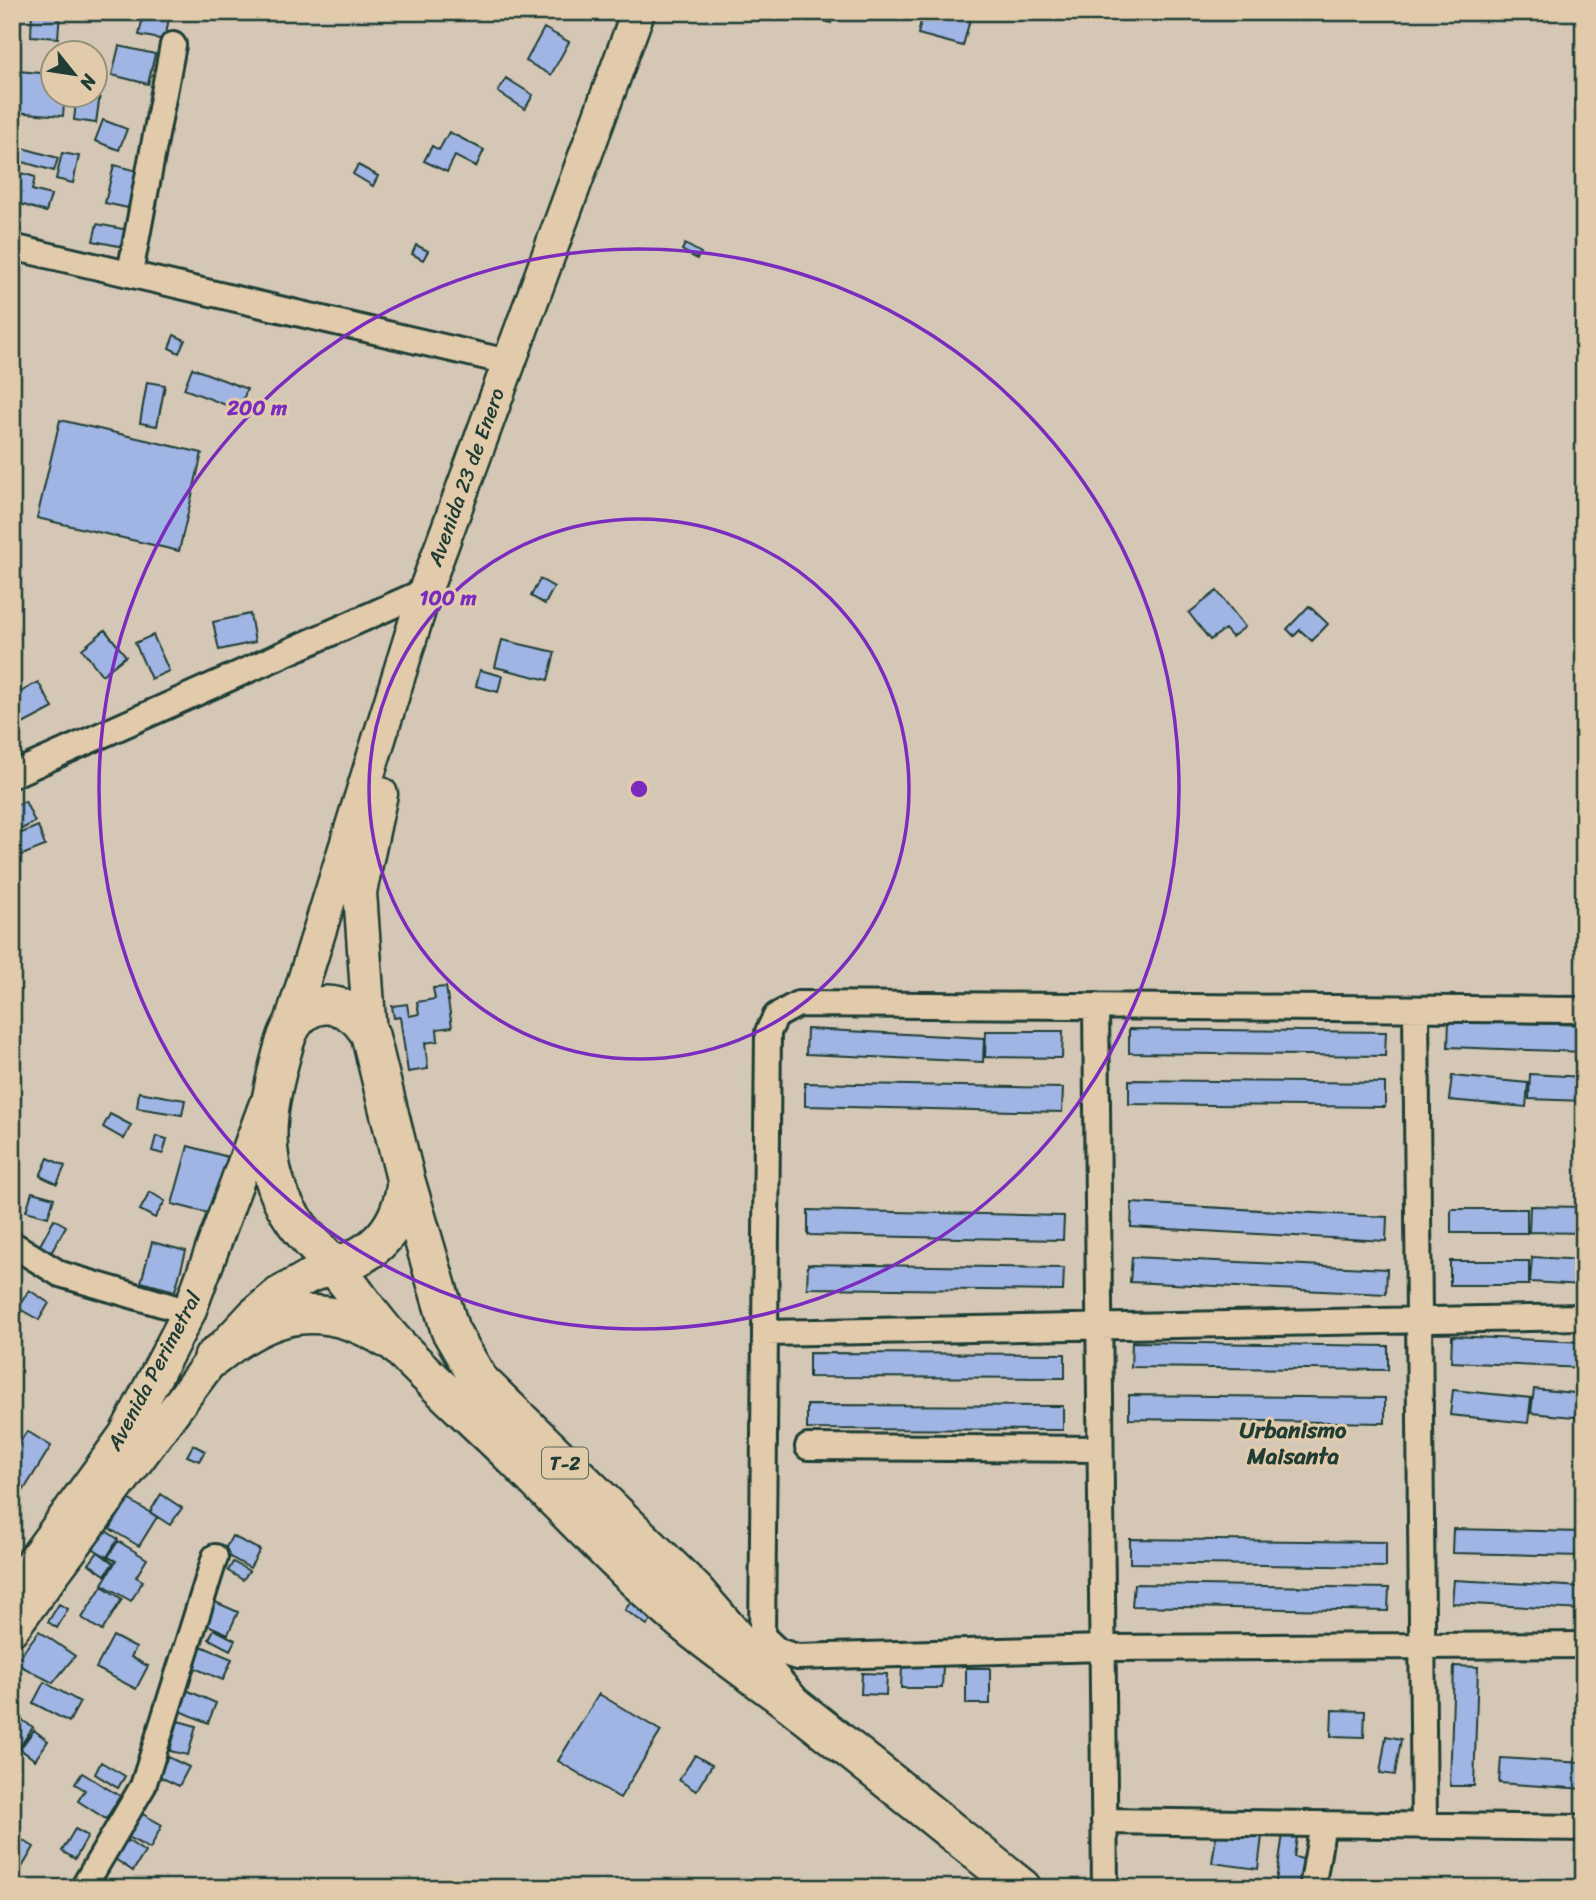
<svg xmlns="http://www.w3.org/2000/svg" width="1596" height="1900" font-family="Sriracha,sans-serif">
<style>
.building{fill:#a0b5e3;stroke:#1f3d34;stroke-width:2}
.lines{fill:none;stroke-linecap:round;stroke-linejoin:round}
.minor-casing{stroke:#1f3d34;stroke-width:30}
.major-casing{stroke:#1f3d34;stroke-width:37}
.highway-casing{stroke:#1f3d34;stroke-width:42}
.minor{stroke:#e2cbab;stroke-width:24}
.major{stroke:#e2cbab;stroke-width:32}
.highway{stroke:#e2cbab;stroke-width:37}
.ring{fill:none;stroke:#7b2cbf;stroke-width:3.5}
.labels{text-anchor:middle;stroke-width:6;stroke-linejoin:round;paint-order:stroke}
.shield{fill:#e2cbab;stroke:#5a6858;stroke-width:2}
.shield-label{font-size:19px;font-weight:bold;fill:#1f3d34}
.street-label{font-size:21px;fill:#1f3d34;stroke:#e2cbab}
.neighbourhood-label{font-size:23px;font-weight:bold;fill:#1f3d34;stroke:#e2cbab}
.centre{fill:#7b2cbf;stroke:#e2cbab;stroke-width:3.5}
.ring-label{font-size:21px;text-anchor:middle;font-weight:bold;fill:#7b2cbf;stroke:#e2cbab;stroke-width:6;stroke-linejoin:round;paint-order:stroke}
</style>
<rect width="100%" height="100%" fill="#d5c7b6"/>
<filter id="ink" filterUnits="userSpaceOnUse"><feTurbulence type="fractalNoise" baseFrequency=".0143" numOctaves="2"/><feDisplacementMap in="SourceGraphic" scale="14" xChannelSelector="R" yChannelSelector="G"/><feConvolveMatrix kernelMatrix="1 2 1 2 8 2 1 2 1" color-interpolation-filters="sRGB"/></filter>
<g filter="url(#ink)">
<!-- building -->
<path class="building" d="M32,12L60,13L58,38L31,36Z
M144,12H170L165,40L139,35Z
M796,12H834L831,23Z
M923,12H972L963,46L918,34Z
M544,28L569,42L551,75L526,61Z
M119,46L155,54L148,84L112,75Z
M18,71L52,74V94H65L63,116L14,112Z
M506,78L533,95L525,109L498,92Z
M94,86L101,87L96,123L74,120L77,94H94Z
M103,120L127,129L119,150L95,141Z
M449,132L484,150L476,167L455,156L447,172L424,161L432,146L439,150Z
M19,147L58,158L54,171L16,160Z
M62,153L79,156L73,183L56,179Z
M114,165L137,171L128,208L105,203Z
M358,165L378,176L373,186L353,174Z
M22,173L35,177L32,190L51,195L46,212L14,202Z
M97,224L128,230L124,247L93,241Z
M685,244L701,253L697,259L682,250Z
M416,245L428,251L423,260L412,254Z
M174,335L185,340L179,353L169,348Z
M192,368L247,389L239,410L184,389Z
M147,382L165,385L157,426L140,423Z
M60,420L202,453L179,551L37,518Z
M540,579L554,587L545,604L531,596Z
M1217,591L1245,627L1232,637L1225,629L1210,640L1189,613Z
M1309,606L1328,624L1312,641L1300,630L1294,636L1287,629Z
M250,614L255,642L219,650L213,622Z
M105,630L126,656L102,675L82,649Z
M153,635L169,671L151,679L135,643Z
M502,640L555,652L548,680L495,667Z
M480,670L502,676L498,692L476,686Z
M38,682L53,708L23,724L12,705V697Z
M25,801L35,822L12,834V807Z
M38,826L45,846L12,859V837Z
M446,987L452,1027L437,1029L438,1041L425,1043L428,1069L408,1072L400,1017L394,1018L392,1006L407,1004L409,1016L419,1014L417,1002L435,999L433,988Z
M1449,1020L1584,1025V1052L1448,1047Z
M807,1029L984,1038L983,1062L806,1054Z
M1129,1029L1386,1032L1385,1056L1129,1053Z
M986,1031H1063L1062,1058L985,1057Z
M1530,1074L1584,1077V1101L1529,1099Z
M1452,1076L1528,1083L1526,1107L1449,1100Z
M1129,1080L1385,1083V1107L1129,1104Z
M805,1083L1063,1088L1062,1112L805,1106Z
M139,1092L185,1100L182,1115L137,1108Z
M110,1114L131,1125L124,1139L103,1127Z
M156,1136L167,1139L163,1154L152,1151Z
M188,1146L228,1157L212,1214L172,1204Z
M48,1158L65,1166L57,1184L40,1176Z
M32,1192L54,1198L48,1217L26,1211Z
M150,1192L165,1201L155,1218L140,1210Z
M1132,1203L1387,1217L1386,1241L1131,1227Z
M1530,1206L1584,1207V1233L1529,1232Z
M1451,1209H1527V1233H1451Z
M808,1210L1064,1216L1063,1240L808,1235Z
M54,1219L66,1226L50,1255L38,1249Z
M152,1242L186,1251L175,1291L141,1282Z
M1132,1257L1387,1269L1386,1294L1130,1282Z
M1532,1257L1584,1260V1285L1530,1282Z
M1450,1261H1529V1285H1450Z
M808,1264L1064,1268L1063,1291L807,1288Z
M29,1290L49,1303L39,1320L18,1308Z
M1452,1336L1584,1342V1368L1451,1362Z
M1132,1342L1388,1346V1370L1131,1367Z
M809,1353L1065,1354V1378L809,1377Z
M1534,1389L1584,1394V1418L1531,1413Z
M1453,1390L1531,1398L1528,1423L1450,1415Z
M1129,1395L1385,1398V1423L1129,1419Z
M807,1405L1063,1406V1430L807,1429Z
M27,1431L51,1446L17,1501L12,1498V1455Z
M193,1445L205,1451L199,1461L187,1456Z
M161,1494L182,1508L170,1525L150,1512Z
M128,1499L157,1517L139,1546L110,1529Z
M103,1529L118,1539L107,1557L92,1548Z
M1453,1529L1584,1532V1556L1452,1553Z
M232,1536L260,1550L250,1568L223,1553Z
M1130,1539L1386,1542V1567L1130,1563Z
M118,1541L147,1559L136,1577L143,1581L131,1601L102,1584L116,1561L108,1557Z
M98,1552L113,1563L105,1575L89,1564Z
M233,1562L249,1571L243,1580L228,1571Z
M1454,1580L1584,1587V1610L1452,1603Z
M1134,1584L1389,1588L1388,1611L1132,1606Z
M102,1586L122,1599L102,1631L82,1618Z
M635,1596L657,1612L647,1625L625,1610Z
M213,1601L238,1612L228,1634L203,1623Z
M59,1604L68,1609L57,1628L48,1622Z
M214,1629L235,1640L230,1650L209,1639Z
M39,1631L75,1656L53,1683L15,1663Z
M113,1636L136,1648L131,1657L148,1666L136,1689L96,1668Z
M201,1646L232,1659L223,1680L192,1667Z
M902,1666H943L942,1688H901Z
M1454,1666L1478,1667L1474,1786H1450Z
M966,1668H990V1704H966Z
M862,1673L887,1674L886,1695L861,1694Z
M44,1682L80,1702L69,1722L33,1703Z
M184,1689L216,1703L208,1723L176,1709Z
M599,1694L661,1731L620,1798L558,1761Z
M1332,1710L1365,1711L1364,1737L1331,1736Z
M12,1714L33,1727L19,1748L12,1743Z
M178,1721L196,1726L188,1755L170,1751Z
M34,1730L48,1741L35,1760L20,1749Z
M1386,1736L1401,1739L1395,1775L1380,1773Z
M695,1755L712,1765L696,1791L679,1780Z
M168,1757L189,1767L179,1786L158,1776Z
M1501,1758L1584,1763V1789L1499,1783Z
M101,1762L125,1776L118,1788L95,1774Z
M82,1773L120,1796L106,1819L78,1801L85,1790L75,1784Z
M139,1812L162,1825L150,1849L126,1836Z
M75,1829L88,1836L75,1859L62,1851Z
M1217,1830L1262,1836L1258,1869L1212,1863Z
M12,1834L34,1847L18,1874L12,1871Z
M1283,1834L1297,1837L1294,1857L1303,1859L1299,1888H1275Z
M127,1840L145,1852L133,1871L115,1859Z"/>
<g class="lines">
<defs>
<path id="minor" d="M12,247L508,362
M130,273L173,45
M12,775L425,591
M1096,1006L1105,1888
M1416,1009L1424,1826
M1584,1010L798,1004L776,1016L768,1032L762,1636L778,1651L797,1657L1102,1648L1584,1645
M12,1244L60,1274L189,1312
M765,1333L1584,1317
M808,1447L1100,1449
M1104,1821L1584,1828
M83,1888L143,1786L215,1557
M1312,1888L1323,1824"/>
<path id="major" d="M289,1029L425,591L638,12
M370,1035L360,892L381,794
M12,1590L125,1435L189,1312L265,1106
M12,1629L213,1358L253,1315L278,1294L308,1277L335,1266"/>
<path id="highway" d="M335,1266C378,1254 402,1225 406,1181
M213,1358C270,1311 321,1298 387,1339
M793,1705L695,1591L479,1380L450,1330L406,1181L370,1035C348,994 299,994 285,1042C271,1091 259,1138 277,1188C291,1227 321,1249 346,1281C363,1303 379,1327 399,1347C435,1384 474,1419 511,1455C565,1508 617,1565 674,1614C711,1647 754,1675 793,1705C870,1765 946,1827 1022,1888"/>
</defs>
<!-- minor casing -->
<use href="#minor" class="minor-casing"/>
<!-- major casing -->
<use href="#major" class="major-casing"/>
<!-- highway casing -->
<use href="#highway" class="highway-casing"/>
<!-- minor -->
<use href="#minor" class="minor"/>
<!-- major -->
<use href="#major" class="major"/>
<!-- highway -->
<use href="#highway" class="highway"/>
</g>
</g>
<!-- distance rings -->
<g class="ring">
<circle cx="639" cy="789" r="270"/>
<circle cx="639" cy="789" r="540"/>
</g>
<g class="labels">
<!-- shield labels -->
<rect class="shield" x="542" y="1447.5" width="46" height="31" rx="5"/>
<g class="shield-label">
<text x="565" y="1470">T-2</text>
</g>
<!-- street labels -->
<g class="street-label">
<text transform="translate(466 477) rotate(-70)" y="7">Avenida 23 de Enero</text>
<text transform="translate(154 1371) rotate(-62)" y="7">Avenida Perimetral</text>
</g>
<!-- neighbourhood labels -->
<g class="neighbourhood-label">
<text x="1293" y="1438">Urbanismo<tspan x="1293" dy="26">Maisanta</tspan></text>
</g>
</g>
<circle cx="639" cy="789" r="10" class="centre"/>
<g class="ring-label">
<text x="257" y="415">200 m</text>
<text x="448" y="605">100 m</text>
</g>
<!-- margin -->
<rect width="1596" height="1900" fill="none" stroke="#e2cbab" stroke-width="42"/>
<rect x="21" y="21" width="1554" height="1858" fill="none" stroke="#1f3d34" stroke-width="2.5" filter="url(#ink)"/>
<!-- north arrow -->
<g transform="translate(74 74) rotate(120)"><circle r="33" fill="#e2cbab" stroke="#94927b" stroke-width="2"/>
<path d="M0-5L12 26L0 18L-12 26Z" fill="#1f3d34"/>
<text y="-10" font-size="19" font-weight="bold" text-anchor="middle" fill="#1f3d34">N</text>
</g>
</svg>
